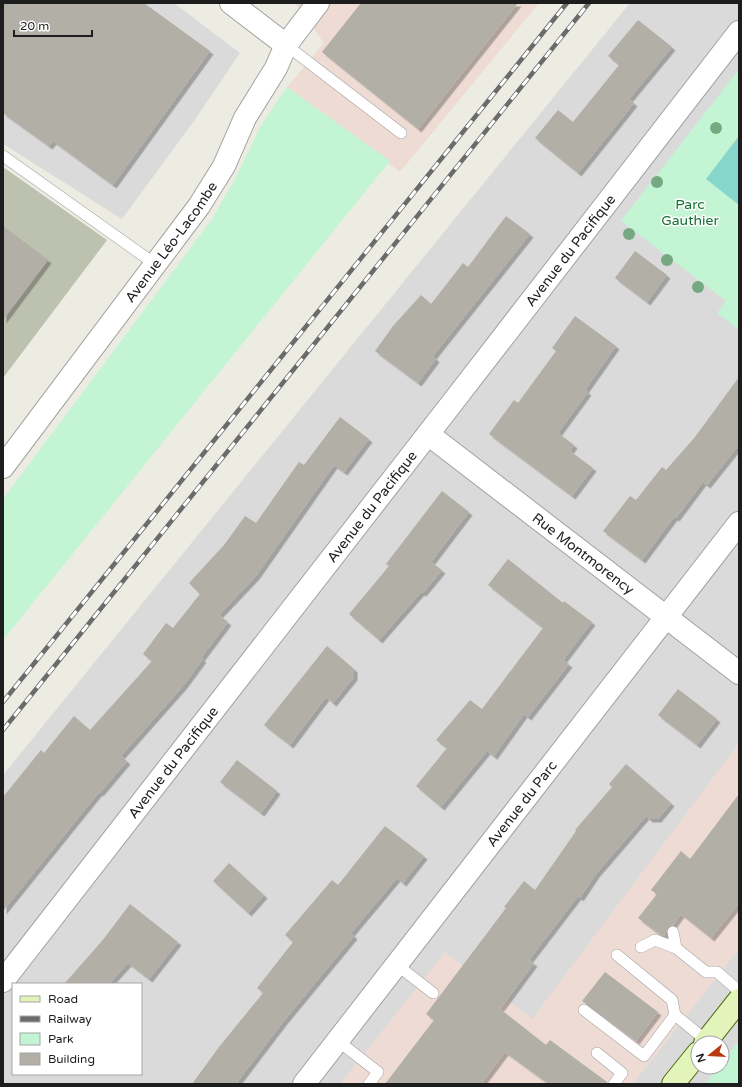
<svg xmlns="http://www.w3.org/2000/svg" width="742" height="1087" font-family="'Varela Round',sans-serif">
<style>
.residential{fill:#dbdada;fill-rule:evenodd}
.commercial{fill:#eddbd4}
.construction{fill:#bdc1b0}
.park{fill:#c3f4d3}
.pitch{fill:#87d6cb}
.building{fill:#b2afa6;filter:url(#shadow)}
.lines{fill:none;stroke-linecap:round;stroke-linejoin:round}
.lane-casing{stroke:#a1a1a1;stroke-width:12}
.street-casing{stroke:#a1a1a1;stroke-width:24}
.secondary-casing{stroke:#496a0d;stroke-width:24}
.lane{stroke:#fff;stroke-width:11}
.street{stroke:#fff;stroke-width:22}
.secondary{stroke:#e3f4bb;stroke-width:22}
.rail-casing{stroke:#6b6b6b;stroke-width:4.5}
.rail{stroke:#fff;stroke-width:3;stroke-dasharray:9;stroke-linecap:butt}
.tree{fill:#76a882}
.labels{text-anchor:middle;stroke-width:3;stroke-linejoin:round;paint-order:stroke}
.park-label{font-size:14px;fill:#147133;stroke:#fff}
.street-label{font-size:14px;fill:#1d1d1d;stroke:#fff}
</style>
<defs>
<filter id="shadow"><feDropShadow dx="3.5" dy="3.5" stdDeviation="0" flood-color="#0004"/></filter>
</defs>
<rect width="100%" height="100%" fill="#edece3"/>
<!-- residential -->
<path class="residential" d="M3,3H174L240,53L194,121L122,219L3,144Z
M630,3H739V1084H3V775ZM13,984H141V1074H13ZM698,1043H722V1067H698Z"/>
<!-- commercial -->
<path class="commercial" d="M295,3H539L400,172L287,87L324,43Z
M739,743V949L633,1084H340L445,952L532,1019Z"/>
<!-- construction -->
<path class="construction" d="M3,167L107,240L3,378Z"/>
<!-- park -->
<path class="park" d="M739,69V330L717,313L726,301L621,221Z
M287,87L390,161L3,640V499L212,219L236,177L261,125Z
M739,1040V1084H705L718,1067H722V1062Z"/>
<!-- pitch -->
<path class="pitch" d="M739,136V205L706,179Z"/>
<!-- building -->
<path class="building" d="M3,3H144L210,51L113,185L53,141L49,146L3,113Z
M361,3H518L418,129L322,52Z
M638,20L672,47L629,99L634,103L578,173L535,138L558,110L573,122L619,65L608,56Z
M506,216L530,234L433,356L436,359L418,383L375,351L393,326L421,295L431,304L463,263L468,267Z
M3,226L48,260L3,320Z
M635,251L667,275L647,302L615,278Z
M575,316L616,346L585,390L588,392L558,433L574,445L570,451L593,468L572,496L489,434L514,400L518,403L556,351L552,348Z
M739,377V445L707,485L703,482L676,518L674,517L642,560L603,531L630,496L636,500L662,467L666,470L695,437Z
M340,417L369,439L344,472L334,465L256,576L219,615L228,622L201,658L203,659L183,686L121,756L127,761L100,793L99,792L3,911V797L41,750L44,753L74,716L90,730L152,661L143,654L166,623L173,628L200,594L189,583L224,545L245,516L256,523L299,462L304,465Z
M442,491L469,512L431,562L442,570L423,593L421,592L379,640L349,614L389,566L386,564Z
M508,559L563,603L564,601L592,622L563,660L569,664L528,717L524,714L494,756L487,751L441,807L416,786L447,748L436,740L470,700L482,709L543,628L488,585Z
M327,646L354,669V677L333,703L326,697L290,745L264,725Z
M678,689L717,719L697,745L658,715Z
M237,760L277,791L261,813L220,782Z
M626,764L671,803L658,819H649L646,816L596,874L580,898L578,896L529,960L534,963L500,1009L546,1045L550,1040L607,1082V1084H549L505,1052L481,1084H385L434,1020L426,1014L506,908L504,907L524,881L535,890L576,831L575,830L612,787L609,784Z
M739,794V903L711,938L681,914L673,925L668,927L664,936L659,934L638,918L657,894L651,890L681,851L690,859Z
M385,826L424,856L403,883L397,878L351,933L354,936L283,1022L236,1084H192L219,1047L263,993L257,988L293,942L285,935L332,880L338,885Z
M229,863L264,895L248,913L213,881Z
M130,904L178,942L149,979L128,963L109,984H64L102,941Z
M605,972L658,1012L636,1041L582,1001Z"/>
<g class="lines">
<defs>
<path id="lane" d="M286,45L401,133
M3,156L155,264
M673,932L676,948
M641,947L655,940L676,948L706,972H717L739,991
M617,955L672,1000L675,1015
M397,965L433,993
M584,1010L644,1056L675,1015L707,1041
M338,1041L378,1072L369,1084
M597,1053L622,1073L614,1084"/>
<g id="street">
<path d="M231,3L286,45"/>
<path id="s1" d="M428,434L739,673"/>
<path id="s2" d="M3,467L199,206L224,166L245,118L276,68L286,45L318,3"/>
<path id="s3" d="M3,981L449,407L739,32"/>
<path id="s4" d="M304,1084L739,523"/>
</g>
<path id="secondary" d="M705,1043L739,1000
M673,1084L698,1053"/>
</defs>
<!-- lane casing -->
<use href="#lane" class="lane-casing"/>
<!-- street casing -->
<use href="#street" class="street-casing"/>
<!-- secondary casing -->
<use href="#secondary" class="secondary-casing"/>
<!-- lane -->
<use href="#lane" class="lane"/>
<!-- street -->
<use href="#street" class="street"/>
<!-- secondary -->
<use href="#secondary" class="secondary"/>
<defs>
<path id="rail" d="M3,702L567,3
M3,730L589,3"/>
</defs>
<!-- rail casing -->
<use href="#rail" class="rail-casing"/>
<!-- rail -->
<use href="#rail" class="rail"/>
</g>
<!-- trees -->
<g class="tree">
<circle cx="716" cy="128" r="6"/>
<circle cx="657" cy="182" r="6"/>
<circle cx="629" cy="234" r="6"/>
<circle cx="667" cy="260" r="6"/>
<circle cx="698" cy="287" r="6"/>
</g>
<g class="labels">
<!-- park labels -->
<g class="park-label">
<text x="690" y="209">Parc<tspan x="690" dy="16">Gauthier</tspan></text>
</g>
<!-- street labels -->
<g class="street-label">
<text dy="5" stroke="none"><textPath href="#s2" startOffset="281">Avenue Léo-Lacombe</textPath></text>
<text dy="5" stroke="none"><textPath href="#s3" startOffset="925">Avenue du Pacifique</textPath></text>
<text dy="5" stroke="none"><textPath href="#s3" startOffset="601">Avenue du Pacifique</textPath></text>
<text dy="5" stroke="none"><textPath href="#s1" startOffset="196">Rue Montmorency</textPath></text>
<text dy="5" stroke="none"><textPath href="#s3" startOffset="277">Avenue du Pacifique</textPath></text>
<text dy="5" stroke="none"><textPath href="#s4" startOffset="355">Avenue du Parc</textPath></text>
</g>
</g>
<!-- border -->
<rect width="742" height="1087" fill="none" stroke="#1d1d1d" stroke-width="8"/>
<!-- legend -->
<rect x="12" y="983" width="130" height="92" fill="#ffffff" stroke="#a5a5a5"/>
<rect x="20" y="996" width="20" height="6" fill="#e3f4bb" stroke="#a5a5a5"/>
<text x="48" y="1003" font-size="12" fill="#1d1d1d">Road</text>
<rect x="20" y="1016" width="20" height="6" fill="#6b6b6b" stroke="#a5a5a5"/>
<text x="48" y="1023" font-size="12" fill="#1d1d1d">Railway</text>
<rect x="20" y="1033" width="20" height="12" fill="#c3f4d3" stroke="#a5a5a5"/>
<text x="48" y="1043" font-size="12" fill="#1d1d1d">Park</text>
<rect x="20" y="1053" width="20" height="12" fill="#b2afa6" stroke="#a5a5a5"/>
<text x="48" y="1063" font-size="12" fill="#1d1d1d">Building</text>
<!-- north arrow -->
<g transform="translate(710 1055) rotate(252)"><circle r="19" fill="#ffffff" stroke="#a5a5a5"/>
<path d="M0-3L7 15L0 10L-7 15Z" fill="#b93a10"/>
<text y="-6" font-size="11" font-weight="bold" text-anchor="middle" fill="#1d1d1d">N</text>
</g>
<!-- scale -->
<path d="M14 30v6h78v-6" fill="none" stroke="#1d1d1d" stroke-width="2"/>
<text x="20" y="30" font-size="12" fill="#1d1d1d" stroke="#ffffff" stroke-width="3" paint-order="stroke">20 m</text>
</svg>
